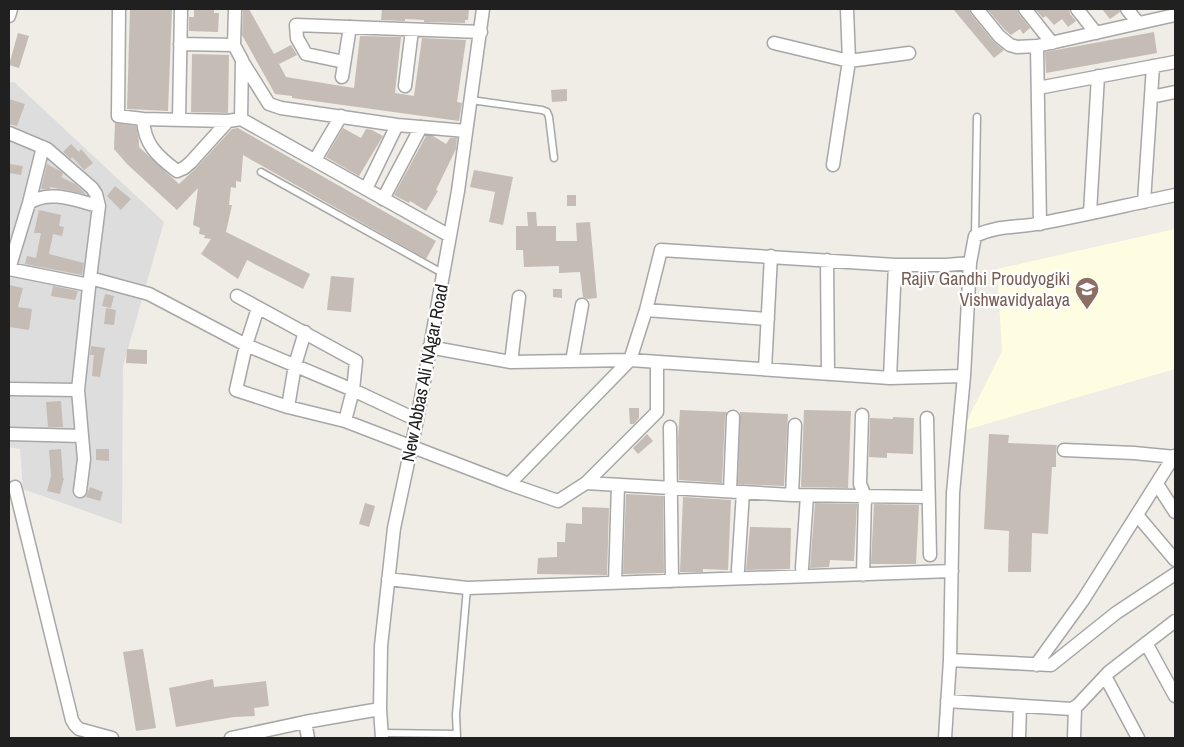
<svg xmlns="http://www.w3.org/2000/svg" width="1184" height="747" font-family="'Archivo Narrow',sans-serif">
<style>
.residential{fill:#dedddd}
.education{fill:#fffde1}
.building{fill:#c5bcb5}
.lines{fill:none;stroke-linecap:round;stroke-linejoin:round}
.service-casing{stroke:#a7a7a7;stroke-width:9}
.minor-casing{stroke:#a7a7a7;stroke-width:15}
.service{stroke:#fff;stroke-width:6}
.minor{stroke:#fff;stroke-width:12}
.labels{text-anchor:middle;stroke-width:4.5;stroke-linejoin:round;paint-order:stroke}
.education-label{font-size:18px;fill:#785e54;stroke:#fff;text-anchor:end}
.street-label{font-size:18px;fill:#202020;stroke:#fff}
</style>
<rect width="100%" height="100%" fill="#f0ece6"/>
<!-- residential -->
<path class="residential" d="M14,82L164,222L123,366L122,524L23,489L20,449L9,447V83Z"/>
<!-- education -->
<path class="education" d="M1175,229V369L962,431L1002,351L997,269Z"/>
<!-- building -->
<path class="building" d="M130,9H172L168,111L127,109Z
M194,9H214V13H219L218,32L189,31V17H194Z
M243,9H249L274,54L291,45L297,55L279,64L286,77L354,88L360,36L401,37L395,93L414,96L422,38L466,40L457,102L462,103L459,121L292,98V96L275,94L242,35Z
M382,9H469L468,20H465V23L424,22V20L405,19V21L381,20Z
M953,9H969L971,14L993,41L1004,50L994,58Z
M987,9H1017L1019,14L1030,28L1023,34L1020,29L1011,35L1005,30Z
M1035,9H1069L1070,14L1076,21L1068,27L1062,19L1054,25L1046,16L1043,18Z
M1102,9H1119L1120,12L1110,19Z
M1154,32L1157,53L1046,73L1045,52Z
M18,33L29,36L19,68L9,65Z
M192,54L229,55L228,113L191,112Z
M567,89V101L552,102L551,90Z
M9,99L25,104L17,126L9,124Z
M115,123L136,126L139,141V147L179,184L197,167L232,129L238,128L436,241L426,259L243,155L241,182L236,181V188L231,187L229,205H232L226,232L310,274L303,289L247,260L238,279L201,254L211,239L204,238L205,235L199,234L200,228L193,225L198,188L177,210L127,164L114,149Z
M343,128L361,138L366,129L372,130L383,136L359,176L326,157Z
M426,136H433L446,144L450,138H457L456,149L436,190L438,191L426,211L410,201L409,203L394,195Z
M71,144L79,152L81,149L93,163L84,170L72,157L71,159L63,152Z
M9,164L23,166L21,175L9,173Z
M47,164L62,172L63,174L61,177L75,184L86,194L50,187V189H41Z
M474,170L513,177L503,225L489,222L495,192L470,187Z
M115,186L131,199L121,210L107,196Z
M567,195H576V206H567Z
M39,210L61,215L59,226L64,227L62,236L53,234L49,254L84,263L82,275L25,264L27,256L36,258L41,233H34Z
M527,212H536L537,226H556V241H577L576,223L590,222L597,298L588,299L583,297L580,272L559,273V266L524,267L523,250H516V226H528Z
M331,276L354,278L351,312L327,310Z
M9,285L23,288L18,307L32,309L29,330L9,327Z
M53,286L78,291L75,300L51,296Z
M553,289H562V298L553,297Z
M105,294L114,296L111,308L102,306Z
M106,308L116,310L114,325L104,324Z
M91,346L105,348L100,377L92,376L94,355H90Z
M127,349L147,350V364L126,363Z
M61,401L63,427H48L46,402Z
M629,408H639V418L634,424H630Z
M680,410L727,412L725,417L722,483L679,480L678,438Z
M804,410L851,411L848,488L801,487Z
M740,412L788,414L784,486L738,484Z
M893,417L914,418L913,454L887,453V458L869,457L870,418L893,419Z
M647,434L653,441L638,454L633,448Z
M989,434L1009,435L1008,443L1057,445L1056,449V467H1052L1048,534L1032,533L1031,572H1008L1009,531L984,529Z
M61,449L63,478H64L60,494L47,491L51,476L49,450Z
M96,449H109V461L96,460Z
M90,487L103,492L100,501L86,497Z
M626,494L663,496L664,573L623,574Z
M683,497L731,500L728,570L703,569V572H680Z
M365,503L375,506L369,527L359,524Z
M815,503L857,504L854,561L830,560L829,567L810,568Z
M874,504L919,505L916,564H871Z
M582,507L609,508L607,575L537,574L538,558L557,557V542H565L566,523L582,524Z
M750,527L791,528L790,569L746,570Z
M143,649L156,728L136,731L123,652Z
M213,679L214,687L266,681L269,706L254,708L255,716L234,717L176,727L169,688Z"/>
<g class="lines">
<defs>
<path id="service" d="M471,100L542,110L547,112L549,117L554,158
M261,172L444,274
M975,236L977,117
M381,733L457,734
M457,738L456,714L467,588"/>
<path id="minor" d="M119,9L118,116L143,119L228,121L241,119
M235,9L234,45L242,60L241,119L450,236
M977,9L999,36L1010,45L1017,47L1037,46L1175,15
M1025,9L1052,43
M1077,9L1096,33
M1127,9L1138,23
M9,16L11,9
M774,43L849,61L909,53
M180,44L234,45
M1037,46L1040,224
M242,61L269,104L281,108L397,125L466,131
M344,62L306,54L297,38L296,25L481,32
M342,77L350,27
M405,86L412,30
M1038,88L1175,62
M1151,97L1175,92
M143,119C144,144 157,156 177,171L184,168L191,162L228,121
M179,119L181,9
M9,133L47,149L92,188L96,194L99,206L90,278L78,390L84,459L80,491
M315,160L341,116
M833,165L849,61L847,9
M366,189L397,125
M383,199L421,127
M1144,202L1153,66
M29,203C50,189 77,201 99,206
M1090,213L1098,76
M827,260L828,374
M9,269L29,203L43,147
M9,269L89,285
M90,278L149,294L246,345L353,390L417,420
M237,296L356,361L353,390L345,421
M258,308L246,345L236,390L288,407L345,421L509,484L558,501L586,483L657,412V362
M646,310L768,319
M429,347L511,362L630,360L890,378L964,376
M572,361L582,305
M511,362L519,297
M765,369L771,256
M890,378L895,265
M11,389L78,390
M288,407L295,365L305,332
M862,415L860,484L865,496L863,575
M927,418L930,555
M670,427L672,581
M9,434L82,436
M1064,450L1134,453L1175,457
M586,483L792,495L928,497
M509,484L630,360L646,310L661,250L895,265H946L970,263
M1157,484L1175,512
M15,487L72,720L75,725L79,729L112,738
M730,491L733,417
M792,495L795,425
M1137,515L1175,560
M802,568L807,496
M738,570L743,492
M388,579L467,588L952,571
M615,583L618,485
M1146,643L1175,696
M950,660L1051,665L1116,613L1175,574
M1036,665L1083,600L1174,456
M1105,676L1138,738
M947,701L1072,709L1078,705L1109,672L1175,621
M305,722L308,738
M231,738L305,722L380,709
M382,738L380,709L381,646L394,528L417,420L458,191L483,9
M945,738L950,660L953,493L964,376L970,263L975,236C996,225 1019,228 1042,223C1087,215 1131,204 1175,195
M1019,738L1020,706
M1074,738L1075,708"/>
</defs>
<!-- service casing -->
<use href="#service" class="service-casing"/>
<!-- minor casing -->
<use href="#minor" class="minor-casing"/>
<!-- service -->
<use href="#service" class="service"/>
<!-- minor -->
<use href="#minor" class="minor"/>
</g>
<!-- icons -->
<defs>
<symbol id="university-pin" viewBox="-11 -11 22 30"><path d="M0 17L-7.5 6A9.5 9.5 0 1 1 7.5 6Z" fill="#8d6e63" stroke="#fff"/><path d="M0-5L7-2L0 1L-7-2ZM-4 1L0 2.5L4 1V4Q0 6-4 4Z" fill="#fff"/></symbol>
</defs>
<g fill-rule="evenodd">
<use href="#university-pin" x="1073" y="275" width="28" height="38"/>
</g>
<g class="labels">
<!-- education labels -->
<g class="education-label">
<text x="1070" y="285">Rajiv Gandhi Proudyogiki<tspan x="1070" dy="21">Vishwavidyalaya</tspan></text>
</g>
<!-- street labels -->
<g class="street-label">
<text transform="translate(425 373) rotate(-79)" y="6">New Abbas Ali NAgar Road</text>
</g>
</g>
<!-- border -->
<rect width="1184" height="747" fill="none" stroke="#202020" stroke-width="20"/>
</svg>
